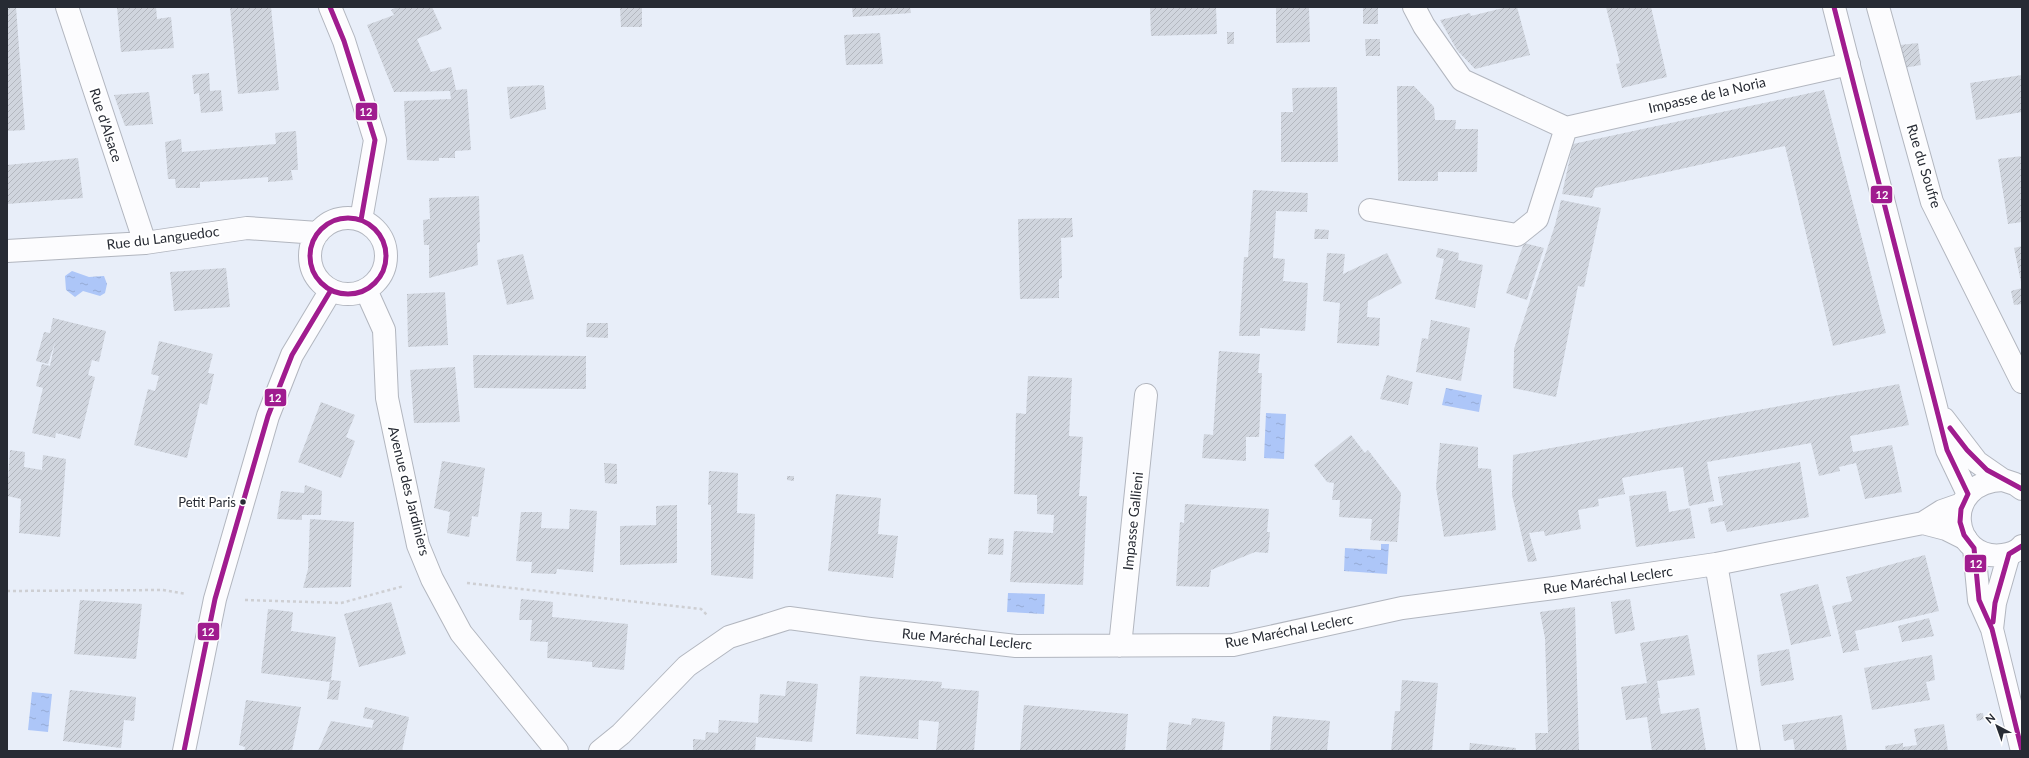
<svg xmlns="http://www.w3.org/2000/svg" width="2029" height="758" font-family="Lato,sans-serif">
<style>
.water{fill:url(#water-ripples)}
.building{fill:url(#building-hatch)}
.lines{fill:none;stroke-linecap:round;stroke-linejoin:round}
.minor-casing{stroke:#b2b6bf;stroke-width:24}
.major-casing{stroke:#b2b6bf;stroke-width:24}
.path{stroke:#cecfd3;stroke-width:2.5;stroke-dasharray:3 3;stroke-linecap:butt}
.minor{stroke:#fcfcfe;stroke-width:22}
.major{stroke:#fcfcfe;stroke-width:22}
.bus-1-casing{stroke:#fff;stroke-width:8}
.bus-1{stroke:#a01c8f;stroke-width:5}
.bus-dot{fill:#272b34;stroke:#fff;stroke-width:1.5}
.labels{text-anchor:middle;stroke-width:4;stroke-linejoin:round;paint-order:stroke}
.bus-label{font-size:13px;fill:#272b34;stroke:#fff;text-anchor:end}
.street-label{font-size:14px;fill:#272b34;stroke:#fff}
.line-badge{stroke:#fff;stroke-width:1.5}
.badge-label{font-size:11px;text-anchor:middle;font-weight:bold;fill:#fff}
</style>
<defs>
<pattern id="water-ripples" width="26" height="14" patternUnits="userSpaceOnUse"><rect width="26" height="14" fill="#adc6f8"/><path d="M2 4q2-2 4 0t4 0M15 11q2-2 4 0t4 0" fill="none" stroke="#95aad5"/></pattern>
<pattern id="building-hatch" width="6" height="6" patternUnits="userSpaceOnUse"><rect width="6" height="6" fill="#d0d5de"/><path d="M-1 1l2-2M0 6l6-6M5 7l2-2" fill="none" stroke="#b3b7bf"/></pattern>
</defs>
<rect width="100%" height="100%" fill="#e8eef9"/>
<!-- water -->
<path class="water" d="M72,271L89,277L104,276L107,284L105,293L100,296L83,291L75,297L66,290L65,276Z
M1446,388L1482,395L1479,412L1442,405Z
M1266,413L1286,414L1284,459L1264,458Z
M1381,544H1389L1387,574L1344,571L1345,548L1381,550Z
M1008,593L1045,594L1044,614L1007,612Z
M32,692L52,694L48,732L28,730Z"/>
<!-- building -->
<path class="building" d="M7,7H16L25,130L7,131Z
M117,7H156L157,19L171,17L174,48L121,52Z
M230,7H271L279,90L238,94Z
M397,7H432L442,29L417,39L431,72L451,67L456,90L467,89L471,150L455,151V158H439V161L407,160L404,101L451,99L450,91L394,92L367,25L394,15L391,10Z
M620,7H642V27H621Z
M852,7H910L911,13L853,17Z
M1150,7H1216L1217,34L1151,36Z
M1276,7H1309L1310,42L1276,43Z
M1363,7H1378V24H1363Z
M1507,7H1517L1530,55L1475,69L1457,50L1440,20L1470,13L1471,16Z
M1606,7H1651L1667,77L1622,88L1616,64L1620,63Z
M1227,32H1234V44H1227Z
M880,33L883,64L846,65L844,35Z
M1365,39H1380V56H1366Z
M1918,43L1921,65L1898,69L1891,46Z
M209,73L210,91L221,90L223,111L201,113L199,93L194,94L192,75Z
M2022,75V112L1976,120L1970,83Z
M542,85L544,86L546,109L510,119L507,87Z
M1397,86H1414L1434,107L1435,120H1456L1455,129H1478L1477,172H1438V181H1398Z
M1337,87L1338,162H1281V112H1293L1292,88Z
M1824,90L1886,333L1833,346L1785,146L1595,188L1592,198L1562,194L1573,144Z
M149,92L153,124L125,126L114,95Z
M296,131L298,170H291L293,180L268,182V177L232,180L200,182V188H176L175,179H168L165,142L181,139L182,152L276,144L275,133Z
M2022,156V222L2008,224L1998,159Z
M78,158L83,198L7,204V165Z
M1253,190L1308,193L1307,212L1276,211L1273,258L1285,259L1283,281L1308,283L1305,331L1260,328V336H1239L1244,257H1248Z
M479,196L480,242L477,243L478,265L429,278V245H424L423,220L430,219L429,198Z
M1561,200L1601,208L1584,287L1578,286L1556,397L1513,388L1514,356V349L1555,225Z
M1072,218L1073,237L1061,238L1062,278L1059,279V298L1020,299L1018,219Z
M1315,229L1329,230L1328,239H1314Z
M1524,243L1544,248L1527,300L1506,293Z
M2022,246V282H2021L2014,248Z
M1438,248L1459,253L1458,260L1483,265L1475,308L1435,299L1444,259L1436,257Z
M1327,253L1345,254L1343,274L1387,253L1402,283L1368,301L1367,317L1380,318L1379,346L1337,343L1340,303L1323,301Z
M523,254L534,299L507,305L497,260Z
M226,268L230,307L174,311L170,272Z
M2022,288V304L2014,305L2011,291Z
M445,292L448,345L408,347L407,294Z
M53,318L106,331L99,362L92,360L88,375L95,377L80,439L56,433L55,438L32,433L43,388L36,386L42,364L50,366L55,342L48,364L36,361L44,332L50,333Z
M1431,320L1470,328L1461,381L1416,372L1422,338L1428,339Z
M587,323H608V338L586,337Z
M159,341L213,354L208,373L214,374L207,405L200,403L187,458L134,445L148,389L155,391L159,376L151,374Z
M1219,351L1260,354L1258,373H1262L1259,437H1246V461L1202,458L1204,434L1213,435Z
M473,355L586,356V389L474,388Z
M455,367L460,422L414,423L410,370Z
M1387,375L1413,382L1408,405L1380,399Z
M1028,376L1072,378L1069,436L1083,437L1079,496H1087L1083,585L1010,582L1014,531L1053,533L1054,515L1037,514V495L1014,494L1016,413L1026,414Z
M1899,384L1909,425L1850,436L1853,452L1892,445L1902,492L1865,499L1856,463L1839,467L1840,471L1819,476L1811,443L1707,462L1714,501L1689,506L1683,467L1663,470L1622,478L1625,494L1598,499L1599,506L1578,510L1581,529L1545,536L1544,531L1529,533L1537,561L1528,562L1512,495L1513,455Z
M321,402L355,415L346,437L355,441L341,478L298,462Z
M1351,435L1365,453L1368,450L1401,493L1397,542L1370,540L1372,519L1339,517L1340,500H1332L1334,483L1327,482L1314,465Z
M1440,443L1478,447V468L1491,469L1496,530L1444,537L1436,487Z
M10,450L25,452L24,467L42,470L43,455L66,459L60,537L19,533L21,499L7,496Z
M442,461L485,468L478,517L472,516L469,537L447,533L450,512L434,508Z
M1800,462L1809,517L1727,532L1724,521L1711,524L1708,508L1723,505L1718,477Z
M604,463L617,464V484L605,483Z
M709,471L738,473L737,513L755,514L753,579L711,575V505H708Z
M787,476H794V481L787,480Z
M305,485L322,491L321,515H302V520L277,519L281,491L304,493Z
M1666,491L1669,512L1690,508L1695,538L1636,547L1629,496Z
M836,494L881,498L878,534L898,536L893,578L828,571Z
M1185,504L1269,509L1267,532H1270L1268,553L1255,552L1211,570L1209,587L1176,586L1180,522L1184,523Z
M677,505V563L620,565V526L656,525V506Z
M570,509L597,511L593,572L557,569L556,574L531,573L532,562L516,561L521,512H542L541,528L569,529Z
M310,519L354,522L351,587L303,588L308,569Z
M989,538L1004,539L1003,555L988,554Z
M1925,555L1939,611L1855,631L1859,650L1843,653L1832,606L1852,601L1846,577Z
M1818,584L1831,636L1791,645L1780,594Z
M521,599L553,602L552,617L628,624L624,670L592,667V662L547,658L548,642L530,641L532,620H519Z
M1630,599L1635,630L1615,634L1611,602Z
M80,600L142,604L136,659L74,654Z
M391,602L406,654L359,667L344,614Z
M1575,607L1579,751H1536L1535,733H1548L1545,638L1540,612Z
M268,609L293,612L291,631L336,637L331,680L341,681L338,700L327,699L330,682L261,673Z
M1929,618L1934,636L1902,642L1898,626Z
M1688,635L1695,675L1657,681L1660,698H1658L1661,714L1699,708L1706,751H1652L1647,717L1626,720L1621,687L1647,683L1640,643Z
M1789,649L1794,680L1761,686L1757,655Z
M1932,655L1935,680L1926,682L1930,700L1872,710L1864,668Z
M860,676L942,682L941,688L979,691L974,751H936L939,722L919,720L918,739L856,734Z
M1402,680L1438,683L1432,751H1391L1395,711H1400Z
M787,681L818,684L812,742L756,737L755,751H693V739L705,740L706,732L718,733L719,720L758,723L760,694L785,696Z
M70,690L136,697L134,721L124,720L121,748L63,741Z
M246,700L301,707L292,751H244L245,747L239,745Z
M1024,705L1128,714L1125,751H1020Z
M365,707L409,717L402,751H318L331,721L372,728L374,720L363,718Z
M1983,713L1984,719L1977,721L1976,714Z
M1842,715L1847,751H1795L1793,739L1784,741L1782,725Z
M1273,716L1330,721L1327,751H1270Z
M1192,718L1225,722L1222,751H1166L1169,722L1191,725Z
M1944,724L1948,751H1886L1885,746L1903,743V747L1917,745L1914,729Z
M1470,743L1516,748V751H1469Z"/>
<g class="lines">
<defs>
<path id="minor" d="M67,7L145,243
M330,7L344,41L375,140L361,220
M1414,7L1424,26L1462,80L1566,128L1849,64
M1878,7L1932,202L2022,382
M1370,210L1517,235L1537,219L1566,128
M310 256a38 38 0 1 1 76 0a38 38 0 1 1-76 0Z
M7,251L145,243L247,228L318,233
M366,290L384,330L387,398L418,545L432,579L461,633L557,751
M1923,523L1946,529L1966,539
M1716,564L1749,751
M1120,646L1146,395
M184,751L215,599L268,416L292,355L331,290
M600,751L621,734L687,666L729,637L789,618L870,629L1016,646L1233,645L1402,608L1554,588L1716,564L1923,523L1942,511L1962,504"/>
<path id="major" d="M1834,7L1947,450L1968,494
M1944,419L1977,462L2003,480L2015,484L2022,489
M2003,480C1940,482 1951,562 2003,555C2010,554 2017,552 2022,546
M1974,548L1979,600L1992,629L2022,751
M1992,629L1995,603L2009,554"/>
</defs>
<!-- minor casing -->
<use href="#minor" class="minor-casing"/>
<!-- major casing -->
<use href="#major" class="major-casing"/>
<!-- path -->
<path class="path" d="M467,583L701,609L708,616
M7,591L163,590L186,594
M245,600L341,603L404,586"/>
<!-- minor -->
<use href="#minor" class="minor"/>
<!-- major -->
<use href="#major" class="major"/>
<defs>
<path id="bus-1" d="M330,7L344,41L375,140L361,220
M1834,7L1947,450L1968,494L1961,509L1960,522L1964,535L1974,548L1979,600L1992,629L2022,751
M310 256a38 38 0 1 1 76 0a38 38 0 1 1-76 0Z
M1950,428L1967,450L1987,470L2022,489
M1993,622L1995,603L2009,554L2022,546
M184,751L215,599L268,416L292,355L331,290"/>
</defs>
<!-- bus-1 casing -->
<use href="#bus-1" class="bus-1-casing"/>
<!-- bus-1 -->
<use href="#bus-1" class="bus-1"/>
</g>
<!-- markers -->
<circle class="bus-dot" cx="243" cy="502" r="3.5"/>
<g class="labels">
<!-- bus labels -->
<g class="bus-label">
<text x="236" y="507">Petit Paris</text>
</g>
<!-- street labels -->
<g class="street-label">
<text transform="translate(1707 95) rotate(-13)" y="5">Impasse de la Noria</text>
<text transform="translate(106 125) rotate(72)" y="5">Rue d'Alsace</text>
<text transform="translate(1924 166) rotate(73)" y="5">Rue du Soufre</text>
<text transform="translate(163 238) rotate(-7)" y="5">Rue du Languedoc</text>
<text transform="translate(409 491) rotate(76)" y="5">Avenue des Jardiniers</text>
<text transform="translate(1133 521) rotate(-84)" y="5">Impasse Gallieni</text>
<text transform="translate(1608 580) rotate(-8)" y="5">Rue Maréchal Leclerc</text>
<text transform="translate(1289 631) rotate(-11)" y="5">Rue Maréchal Leclerc</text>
<text transform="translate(967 639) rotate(5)" y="5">Rue Maréchal Leclerc</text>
</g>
</g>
<g class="line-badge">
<rect x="355" y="102" width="23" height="19" rx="4" fill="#a01c8f"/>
<rect x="1870" y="185" width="23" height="19" rx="4" fill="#a01c8f"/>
<rect x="264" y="388" width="23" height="19" rx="4" fill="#a01c8f"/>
<rect x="1964" y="554" width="23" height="19" rx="4" fill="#a01c8f"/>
<rect x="197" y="622" width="23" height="19" rx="4" fill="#a01c8f"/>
</g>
<g class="badge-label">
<text x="366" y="116">12</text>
<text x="1882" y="199">12</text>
<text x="275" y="402">12</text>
<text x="1976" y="568">12</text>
<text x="208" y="636">12</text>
</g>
<!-- border -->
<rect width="2029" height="758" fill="none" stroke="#272b34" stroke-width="16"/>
<!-- north arrow -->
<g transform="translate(1997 726) rotate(319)" stroke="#ffffff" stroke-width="3" paint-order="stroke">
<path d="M0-3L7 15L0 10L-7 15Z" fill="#272b34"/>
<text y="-6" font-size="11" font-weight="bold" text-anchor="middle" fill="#272b34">N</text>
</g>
</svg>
